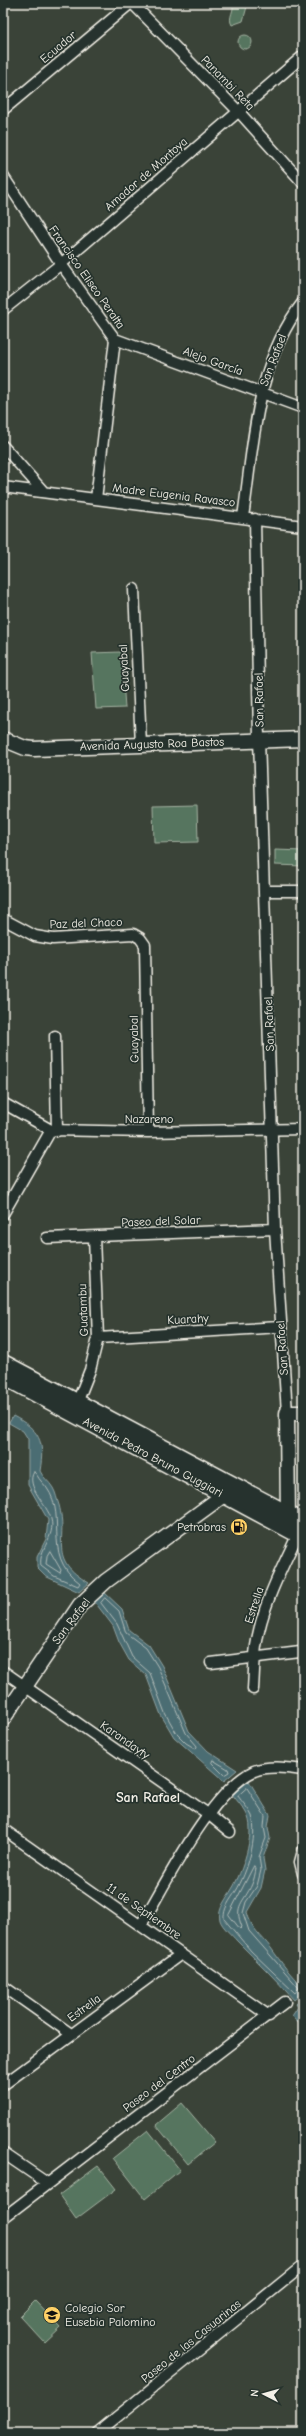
<svg xmlns="http://www.w3.org/2000/svg" width="306" height="2436" font-family="'Comic Neue',sans-serif">
<style>
.green{fill:#56755e;stroke:#a5b3a3}
.water{fill:#4c6d73;stroke:#8fa2a2}
.lines{fill:none;stroke-linecap:round;stroke-linejoin:round}
.shore{stroke:#b1bcb9;stroke-width:1}
.street-casing{stroke:#f4f1e8;stroke-width:13}
.secondary-casing{stroke:#f4f1e8;stroke-width:17}
.primary-casing{stroke:#f4f1e8;stroke-width:19}
.street{stroke:#26332d;stroke-width:10}
.secondary{stroke:#26332d;stroke-width:14}
.primary{stroke:#26332d;stroke-width:16}
.labels{text-anchor:middle;stroke-width:3.5;stroke-linejoin:round;paint-order:stroke}
.street-label{font-size:12px;fill:#f4f1e8;stroke:#26332d}
.poi-label{font-size:12px;fill:#f4f1e8;stroke:#26332d;text-anchor:end}
.quarter-label{font-size:14px;font-weight:bold;fill:#f4f1e8;stroke:#26332d}
</style>
<rect width="100%" height="100%" fill="#3a4338"/>
<filter id="ink" filterUnits="userSpaceOnUse"><feTurbulence type="fractalNoise" baseFrequency=".025" numOctaves="2"/><feDisplacementMap in="SourceGraphic" scale="8" xChannelSelector="R" yChannelSelector="G"/><feConvolveMatrix kernelMatrix="1 2 1 2 8 2 1 2 1" color-interpolation-filters="sRGB"/></filter>
<g filter="url(#ink)">
<!-- green -->
<path class="green" d="M232,3H248L243,21L232,25C227,17 236,10 232,3Z
M238 42a7 7 0 1 1 14 0a7 7 0 1 1-14 0Z
M121,652L125,708L96,709L92,653Z
M197,805L198,842L154,843L153,806Z
M275,850L303,851V866L275,865Z
M182,2103L215,2142L188,2164L156,2125Z
M148,2130L180,2170L145,2199L113,2158Z
M98,2166L116,2189L76,2219L59,2195Z
M35,2301L61,2328L45,2343L20,2316Z"/>
<!-- water -->
<path class="water" d="M13,1416C40,1430 45,1441 40,1471C43,1478 49,1481 53,1488C56,1493 57,1500 59,1505C69,1541 46,1558 89,1583L79,1592L45,1576L37,1568V1557L46,1539L48,1520L28,1485V1439L23,1431L9,1423Z
M104,1592L122,1609L129,1630L149,1645L162,1666L189,1731L208,1751L237,1770L224,1781L174,1737L161,1715L146,1675L129,1660L119,1642L113,1626L94,1601Z
M249,1781L270,1815L268,1827L270,1838L263,1858L265,1870L261,1888L247,1912C251,1929 261,1935 271,1948C281,1962 290,1975 303,1987V1992L294,2000C276,1979 256,1960 237,1941C232,1935 222,1927 220,1920C217,1909 227,1898 232,1889C242,1873 255,1835 248,1817C245,1809 237,1801 232,1794Z
M303,1998V2026L292,2016L298,2007L296,2004Z"/>
<g class="lines">
<!-- shore -->
<path class="shore" d="M34,1472C37,1474 38,1478 41,1481C73,1513 38,1553 80,1583L78,1586L54,1576L41,1566C38,1549 56,1537 51,1519C48,1505 24,1486 34,1472Z
M50,1551L61,1570L60,1573L46,1564L47,1556Z
M105,1598L119,1611L126,1633L146,1648L158,1667L186,1733L197,1746L196,1749L186,1743L177,1734L165,1713L150,1673L132,1657L117,1624L101,1603Z
M213,1760L228,1769L229,1772L224,1775L212,1763Z
M247,1788L265,1816L264,1827L266,1838L259,1857L261,1870L257,1886L246,1902L243,1913L249,1931L299,1988L295,1993L251,1951L224,1919C223,1909 230,1900 236,1891C247,1873 258,1838 252,1816C249,1809 242,1802 238,1796Z
M254,1866L256,1869C255,1874 254,1880 252,1884C244,1903 233,1905 242,1927L240,1929L229,1915Z"/>
<defs>
<path id="street" d="M132,3L239,112L303,183
M3,110L131,3
M3,176L61,264L115,339L96,499
M3,310L61,264L303,56
M115,339L303,408
M3,446L43,491
M3,487L303,526
M243,517C254,443 255,364 303,302
M255,519L259,739L275,1229L287,1413
M134,589L141,745
M266,891H303
M3,919L35,936L53,939L133,934L140,938L145,945L148,1132
M55,1036L57,1131
M3,1103L51,1130L148,1132L303,1129
M3,1214L51,1130
M47,1238L275,1229
M98,1338L280,1327
M77,1403L90,1370L98,1338L94,1237
M211,1663L300,1652
M3,1671L208,1814L230,1832
M253,1689C254,1675 254,1660 256,1646C262,1606 281,1570 298,1534
M3,1829L269,2016
M303,1851L300,1862L303,1874
M141,1925C166,1883 211,1791 254,1771C269,1765 288,1768 303,1770
M3,1986L71,2034
M3,2085L181,1954
M3,2153L47,2183
M3,2218L285,2002
M97,2433L300,2268"/>
<path id="secondary" d="M3,739L25,748L34,749L303,739
M288,1524L287,1413H303
M3,1719L80,1605L106,1581L232,1489"/>
<path id="primary" d="M3,1363L303,1522
M3,1376L303,1537"/>
</defs>
<!-- street casing -->
<use href="#street" class="street-casing"/>
<!-- secondary casing -->
<use href="#secondary" class="secondary-casing"/>
<!-- primary casing -->
<use href="#primary" class="primary-casing"/>
<!-- street -->
<use href="#street" class="street"/>
<!-- secondary -->
<use href="#secondary" class="secondary"/>
<!-- primary -->
<use href="#primary" class="primary"/>
</g>
</g>
<!-- icons -->
<defs>
<symbol id="fuel-disc" viewBox="-11 -11 22 22"><circle r="9.5" fill="#ffd166" stroke="#26332d"/><path d="M-5.5-6h7V0h2V4h1.3V-2.5L3-4.5l.8-.8L6-3V5H2.5V1h-1V6h-7ZM-4.2-4.7v3.2H.2V-4.7Z" fill="#111"/></symbol>
<symbol id="school-disc" viewBox="-11 -11 22 22"><circle r="9.5" fill="#ffd166" stroke="#26332d"/><path d="M0-5L7-2L0 1L-7-2ZM-4 1L0 2.5L4 1V4Q0 6-4 4Z" fill="#111"/></symbol>
</defs>
<g fill-rule="evenodd">
<use href="#fuel-disc" x="229" y="1517" width="20" height="20"/>
<use href="#school-disc" x="42" y="2305" width="20" height="20"/>
</g>
<g class="labels">
<!-- street labels -->
<g class="street-label">
<text transform="translate(58 47) rotate(-40)" y="4">Ecuador</text>
<text transform="translate(228 83) rotate(46)" y="4">Panambi Reta</text>
<text transform="translate(146 174) rotate(-41)" y="4">Amador de Montoya</text>
<text transform="translate(87 277) rotate(55)" y="4">Francisco Eliseo Peralta</text>
<text transform="translate(273 360) rotate(-69)" y="4">San Rafael</text>
<text transform="translate(213 361) rotate(20)" y="4">Alejo García</text>
<text transform="translate(174 495) rotate(7)" y="4">Madre Eugenia Ravasco</text>
<text transform="translate(124 668) rotate(-93)" y="4">Guayabal</text>
<text transform="translate(259 700) rotate(-91)" y="4">San Rafael</text>
<text transform="translate(152 744) rotate(-2)" y="4">Avenida Augusto Roa Bastos</text>
<text transform="translate(86 923) rotate(-2)" y="4">Paz del Chaco</text>
<text transform="translate(269 1024) rotate(-92)" y="4">San Rafael</text>
<text transform="translate(134 1039) rotate(-91)" y="4">Guayabal</text>
<text x="149" y="1123">Nazareno</text>
<text transform="translate(161 1221) rotate(-2)" y="4">Paseo del Solar</text>
<text transform="translate(83 1310) rotate(-92)" y="4">Guatambu</text>
<text transform="translate(188 1319) rotate(-3)" y="4">Kuarahy</text>
<text transform="translate(282 1348) rotate(-94)" y="4">San Rafael</text>
<text transform="translate(153 1457) rotate(28)" y="4">Avenida Pedro Bruno Guggiari</text>
<text transform="translate(254 1605) rotate(-72)" y="4">Estrella</text>
<text transform="translate(71 1621) rotate(-53)" y="4">San Rafael</text>
<text transform="translate(125 1740) rotate(35)" y="4">Karandayty</text>
<text transform="translate(144 1911) rotate(35)" y="4">11 de Septiembre</text>
<text transform="translate(84 2008) rotate(-36)" y="4">Estrella</text>
<text transform="translate(159 2083) rotate(-37)" y="4">Paseo del Centro</text>
<text transform="translate(191 2341) rotate(-39)" y="4">Paseo de las Casuarinas</text>
</g>
<!-- poi labels -->
<g class="poi-label">
<text x="226" y="1531">Petrobras</text>
<text x="65" y="2312" text-anchor="start">Colegio Sor<tspan x="65" dy="14">Eusebia Palomino</tspan></text>
</g>
<!-- quarter labels -->
<g class="quarter-label">
<text x="148" y="1802">San Rafael</text>
</g>
</g>
<!-- margin -->
<rect width="306" height="2436" fill="none" stroke="#26332d" stroke-width="16"/>
<rect x="8" y="8" width="290" height="2420" fill="none" stroke="#f4f1e8" stroke-width="1.5" filter="url(#ink)"/>
<!-- north arrow -->
<g transform="translate(264 2394) rotate(276)" stroke="#26332d" stroke-width="3" paint-order="stroke">
<path d="M0-3L7 15L0 10L-7 15Z" fill="#f4f1e8"/>
<text y="-6" font-size="11" font-weight="bold" text-anchor="middle" fill="#f4f1e8">N</text>
</g>
</svg>
